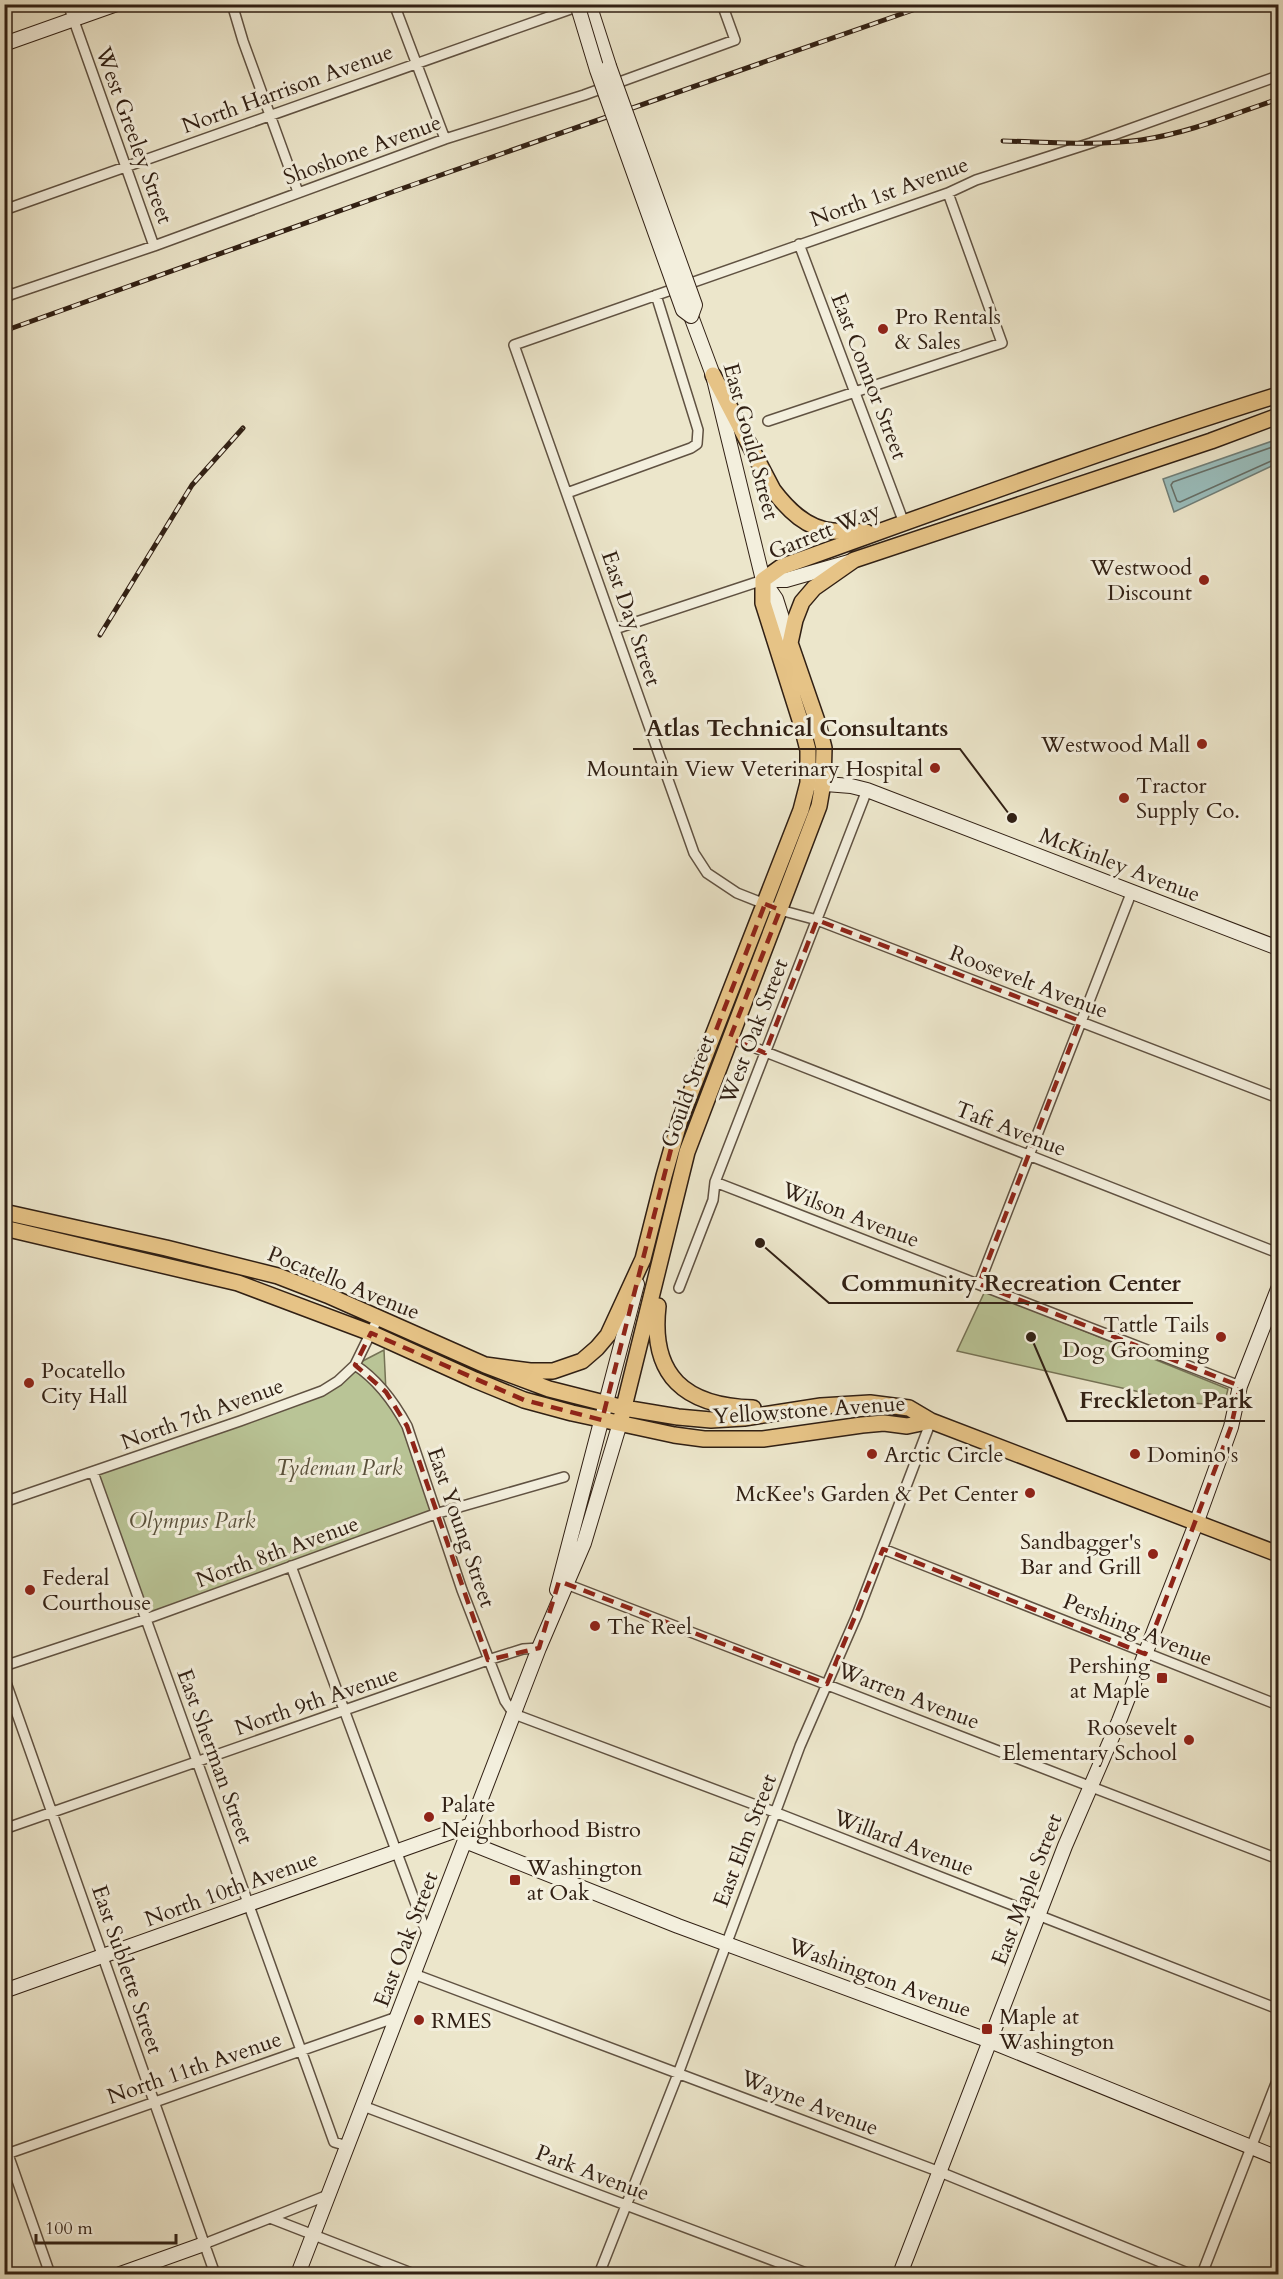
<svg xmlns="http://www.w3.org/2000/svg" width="1283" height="2279" font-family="Cardo,serif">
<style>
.green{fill:#b9c496;stroke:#757255;stroke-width:1.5}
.water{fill:#9abebd;stroke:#707f79;stroke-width:1.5}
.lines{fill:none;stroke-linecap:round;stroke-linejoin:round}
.shore{stroke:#666f68;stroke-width:1.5}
.street-casing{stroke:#605242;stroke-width:12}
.secondary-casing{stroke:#312014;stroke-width:16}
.primary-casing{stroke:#312014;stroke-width:18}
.street{stroke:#f3efdd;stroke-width:9}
.secondary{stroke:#f3efdd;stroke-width:14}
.primary{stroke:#e6c386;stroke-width:15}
.rail-casing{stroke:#312014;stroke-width:5}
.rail{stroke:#f3efdd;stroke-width:3;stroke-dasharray:9;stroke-linecap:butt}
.secondary-bridge-casing{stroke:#312014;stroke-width:16;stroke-linecap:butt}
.secondary-bridge{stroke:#f3efdd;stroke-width:14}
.marked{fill:none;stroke:#8f2418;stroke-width:4.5;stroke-dasharray:12 8;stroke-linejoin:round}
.poi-dot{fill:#8f2418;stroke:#f3efdd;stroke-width:2}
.labels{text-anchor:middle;stroke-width:6;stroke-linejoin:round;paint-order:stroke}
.street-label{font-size:22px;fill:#312014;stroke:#f3efdd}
.poi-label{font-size:22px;fill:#312014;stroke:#f3efdd;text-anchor:start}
.park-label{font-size:22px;font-style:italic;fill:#5a513b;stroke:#f3efdd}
.leader{fill:none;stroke:#312014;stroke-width:2}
.callout-dot{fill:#312014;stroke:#f3efdd;stroke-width:2}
.callout-label{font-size:24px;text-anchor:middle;font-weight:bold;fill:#312014;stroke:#f3efdd;stroke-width:6;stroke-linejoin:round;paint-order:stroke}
</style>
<rect width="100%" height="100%" fill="#ece6cb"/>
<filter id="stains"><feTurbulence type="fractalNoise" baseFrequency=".00333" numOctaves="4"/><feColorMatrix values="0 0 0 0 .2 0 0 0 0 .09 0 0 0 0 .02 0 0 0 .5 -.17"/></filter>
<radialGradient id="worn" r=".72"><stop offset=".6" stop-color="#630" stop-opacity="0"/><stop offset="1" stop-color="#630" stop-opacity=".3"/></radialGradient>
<!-- green -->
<path class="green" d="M985,1291L1228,1389L1224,1405L1189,1403L957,1351Z
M384,1350L386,1392L397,1407L435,1514L146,1619L93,1472L322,1391L355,1365Z"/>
<!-- water -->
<path class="water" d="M1278,439V463L1174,512L1163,479Z"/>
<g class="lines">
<!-- shore -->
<path class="shore" d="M1278,445L1173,482L1171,485L1177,501L1180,502L1278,458"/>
<defs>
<path id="street" d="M68,4L154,246
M232,4L243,41L298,192
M394,4L445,139
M1278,76L1091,143L976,180L948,193L514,345L694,853L707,873L737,893L780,910L817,920L1278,1098
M4,210L582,5
M799,244L904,523
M4,283L9,296
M4,297L154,246L445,139L584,95L735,40L722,4
M768,421L1002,343L948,193
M567,493L691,448L697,444L698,430L694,417L656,295
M615,629L763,580
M730,1038L1278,1253
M715,1182L1240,1386
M979,1284L1132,891
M679,1288L713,1200L715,1182L867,790
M355,1365C378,1380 394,1402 407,1426L462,1590L505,1701L514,1714L777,1813L1278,2009
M93,1472L334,2142L347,2146
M4,1502L240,1421L322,1391L338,1381L355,1365L378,1318
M883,1549L1278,1705
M291,1566L428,1937
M561,1582L1278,1859
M4,1666L146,1619L435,1514L564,1477
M4,1677L215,2274
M4,1829L488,1660L523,1649L539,1648
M414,1974L940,2172L1190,2274
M363,2106L809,2274
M4,2143L50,2274
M4,2155L397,2017
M270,2218L328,2195
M204,2244L270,2218L414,2274
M599,2274L678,2074L800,1746L857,1615L931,1421
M1202,2274L1278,2078"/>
<path id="secondary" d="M589,4L609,66
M4,44L117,4
M691,316L713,375L763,580L776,599L790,643
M763,580H786L849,562
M813,783L851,786L867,790L1278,948
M557,1590L637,1284
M465,1841L678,1926L990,2041L1278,2158
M4,1991L471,1825
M120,2274L204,2244
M298,2274L539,1648L584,1543L620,1423
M900,2274L1065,1846L1119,1721L1197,1521L1231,1427L1240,1386L1278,1289"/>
<path id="primary" d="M713,375L773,490C788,510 807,529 833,531C844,532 856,531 866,532
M4,1212L166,1248L278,1276L327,1295L485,1365L549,1389L624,1408L678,1417L711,1420L744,1418L821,1406L870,1403L909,1408L931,1421L1278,1554
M4,1228L238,1283L371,1333L475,1380L524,1400L572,1413L674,1435L704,1439H763L862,1425L884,1423L907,1426L931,1421
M658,1306C650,1376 685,1406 753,1408
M485,1365L530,1371H553L582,1361L597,1348L608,1335L643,1259L664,1176L680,1120L801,810L808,783V750L801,723L763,603V580L781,567C946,508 1111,447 1278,395
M620,1423L687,1152L819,806L823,783L824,748L818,724L790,643L795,620L802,602L814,588L854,560L1211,441L1278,416"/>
</defs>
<!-- street casing -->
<use href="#street" class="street-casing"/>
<!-- secondary casing -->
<use href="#secondary" class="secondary-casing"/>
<!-- primary casing -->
<use href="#primary" class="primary-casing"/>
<!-- street -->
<use href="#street" class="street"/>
<!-- secondary -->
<use href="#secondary" class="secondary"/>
<!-- primary -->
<use href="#primary" class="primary"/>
<defs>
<path id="rail" d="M1003,141C1049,142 1096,146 1141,140C1189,133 1234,114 1278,99
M4,331L395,191L930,4
M100,635L192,485L243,428"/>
</defs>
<!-- rail casing -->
<use href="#rail" class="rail-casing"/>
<!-- rail -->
<use href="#rail" class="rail"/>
<defs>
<path id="secondary-bridge" d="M577,4L597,70L683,310L691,316L695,305L609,66"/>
</defs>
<!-- secondary-bridge casing -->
<use href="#secondary-bridge" class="secondary-bridge-casing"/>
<!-- secondary-bridge -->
<use href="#secondary-bridge" class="secondary-bridge"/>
</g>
<!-- marked area -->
<path class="marked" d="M765,904L780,910L730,1038L765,1053L817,920L1080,1021L979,1284L1240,1386L1231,1427L1145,1654L883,1549L827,1684L559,1581L539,1648L488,1660L407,1426L386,1392L355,1365L371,1333L524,1400L602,1420L673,1141Z"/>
<!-- markers -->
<g class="poi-dot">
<circle cx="883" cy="329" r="6"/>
<circle cx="1204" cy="580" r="6"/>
<circle cx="1202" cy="744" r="6"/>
<circle cx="935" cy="768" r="6"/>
<circle cx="1124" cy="798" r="6"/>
<circle cx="1221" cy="1337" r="6"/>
<circle cx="29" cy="1383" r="6"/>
<circle cx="872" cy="1454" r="6"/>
<circle cx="1135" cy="1454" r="6"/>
<circle cx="1030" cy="1493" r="6"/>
<circle cx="1153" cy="1554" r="6"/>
<circle cx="30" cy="1590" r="6"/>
<circle cx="595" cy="1626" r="6"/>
<rect x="1156" y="1672" width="12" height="12" rx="3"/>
<circle cx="1189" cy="1740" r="6"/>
<circle cx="429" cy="1817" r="6"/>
<rect x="509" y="1874" width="12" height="12" rx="3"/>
<circle cx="419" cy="2020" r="6"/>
<rect x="981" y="2023" width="12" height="12" rx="3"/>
</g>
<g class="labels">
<!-- street labels -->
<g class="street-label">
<text transform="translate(287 88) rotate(-20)" y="8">North Harrison Avenue</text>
<text transform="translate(135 135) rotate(70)" y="8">West Greeley Street</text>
<text transform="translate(362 149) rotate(-20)" y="8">Shoshone Avenue</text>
<text transform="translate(889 191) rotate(-20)" y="8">North 1st Avenue</text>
<text transform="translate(870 376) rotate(69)" y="8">East Connor Street</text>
<text transform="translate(752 441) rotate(75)" y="8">East Gould Street</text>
<text transform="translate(824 530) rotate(-22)" y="8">Garrett Way</text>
<text transform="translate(632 618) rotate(71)" y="8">East Day Street</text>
<text transform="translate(1120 864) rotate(21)" y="8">McKinley Avenue</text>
<text transform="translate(1029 981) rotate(21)" y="8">Roosevelt Avenue</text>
<text transform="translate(753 1031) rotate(-69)" y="8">West Oak Street</text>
<text transform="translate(687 1091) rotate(-70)" y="8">Gould Street</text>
<text transform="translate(1011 1128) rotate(21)" y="8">Taft Avenue</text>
<text transform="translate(851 1214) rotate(21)" y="8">Wilson Avenue</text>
<text transform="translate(344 1282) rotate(22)" y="8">Pocatello Avenue</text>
<text transform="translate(809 1409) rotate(-4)" y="8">Yellowstone Avenue</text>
<text transform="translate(202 1413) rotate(-20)" y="8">North 7th Avenue</text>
<text transform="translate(462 1527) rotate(71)" y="8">East Young Street</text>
<text transform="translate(277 1551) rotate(-20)" y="8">North 8th Avenue</text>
<text transform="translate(1138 1629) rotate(22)" y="8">Pershing Avenue</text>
<text transform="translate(909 1695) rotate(21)" y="8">Warren Avenue</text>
<text transform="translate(316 1700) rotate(-19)" y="8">North 9th Avenue</text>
<text transform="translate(216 1756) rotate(70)" y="8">East Sherman Street</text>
<text transform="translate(744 1840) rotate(-69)" y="8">East Elm Street</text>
<text transform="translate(904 1842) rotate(21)" y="8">Willard Avenue</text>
<text transform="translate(231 1888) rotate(-20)" y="8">North 10th Avenue</text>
<text transform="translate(1026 1889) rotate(-69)" y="8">East Maple Street</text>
<text transform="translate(405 1939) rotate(-69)" y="8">East Oak Street</text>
<text transform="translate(128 1969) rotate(71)" y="8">East Sublette Street</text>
<text transform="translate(880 1977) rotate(20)" y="8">Washington Avenue</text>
<text transform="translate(194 2067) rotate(-19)" y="8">North 11th Avenue</text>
<text transform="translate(810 2102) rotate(21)" y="8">Wayne Avenue</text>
<text transform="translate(593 2172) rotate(21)" y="8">Park Avenue</text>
</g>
<!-- poi labels -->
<g class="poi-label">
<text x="895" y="324">Pro Rentals<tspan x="895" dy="25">&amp; Sales</tspan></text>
<text x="1192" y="575" text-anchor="end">Westwood<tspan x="1192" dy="25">Discount</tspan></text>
<text x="1190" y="752" text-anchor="end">Westwood Mall</text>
<text x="923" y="776" text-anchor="end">Mountain View Veterinary Hospital</text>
<text x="1136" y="793">Tractor<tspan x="1136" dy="25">Supply Co.</tspan></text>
<text x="1209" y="1332" text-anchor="end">Tattle Tails<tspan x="1209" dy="25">Dog Grooming</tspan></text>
<text x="41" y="1378">Pocatello<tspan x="41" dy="25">City Hall</tspan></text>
<text x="884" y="1462">Arctic Circle</text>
<text x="1147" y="1462">Domino's</text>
<text x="1018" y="1501" text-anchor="end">McKee's Garden &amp; Pet Center</text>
<text x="1141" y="1549" text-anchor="end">Sandbagger's<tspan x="1141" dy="25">Bar and Grill</tspan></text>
<text x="42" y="1585">Federal<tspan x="42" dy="25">Courthouse</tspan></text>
<text x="607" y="1634">The Reel</text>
<text x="1150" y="1673" text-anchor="end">Pershing<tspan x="1150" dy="25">at Maple</tspan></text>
<text x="1177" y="1735" text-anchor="end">Roosevelt<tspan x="1177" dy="25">Elementary School</tspan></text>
<text x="441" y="1812">Palate<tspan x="441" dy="25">Neighborhood Bistro</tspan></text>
<text x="527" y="1875">Washington<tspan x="527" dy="25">at Oak</tspan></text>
<text x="999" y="2024">Maple at<tspan x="999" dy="25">Washington</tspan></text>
<text x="431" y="2028">RMES</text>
</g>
<!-- park labels -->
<g class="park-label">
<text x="339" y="1475">Tydeman Park</text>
<text x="192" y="1528">Olympus Park</text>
</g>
</g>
<!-- callouts -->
<path class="leader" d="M1012 818L960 749H633M760 1243L829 1303H1193M1031 1337L1067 1421H1265"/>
<g class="callout-dot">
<circle cx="1012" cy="818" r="6"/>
<circle cx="760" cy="1243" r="6"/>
<circle cx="1031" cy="1337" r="6"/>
</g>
<g class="callout-label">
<text x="797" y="736">Atlas Technical Consultants</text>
<text x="1011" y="1291">Community Recreation Center</text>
<text x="1166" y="1408">Freckleton Park</text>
</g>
<!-- margin -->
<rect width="1283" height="2279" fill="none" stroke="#ece6cb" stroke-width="24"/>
<rect x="6" y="6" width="1271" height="2267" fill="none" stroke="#312014" stroke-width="3"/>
<rect x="12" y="12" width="1259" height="2255" fill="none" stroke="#312014" stroke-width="1.5"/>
<!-- scale -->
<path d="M36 2234v9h140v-9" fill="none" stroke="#312014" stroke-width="3"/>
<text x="45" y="2234" font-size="18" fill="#312014" stroke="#f3efdd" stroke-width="4.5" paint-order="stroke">100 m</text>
<rect width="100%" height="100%" filter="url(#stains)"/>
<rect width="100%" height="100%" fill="url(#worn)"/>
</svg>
